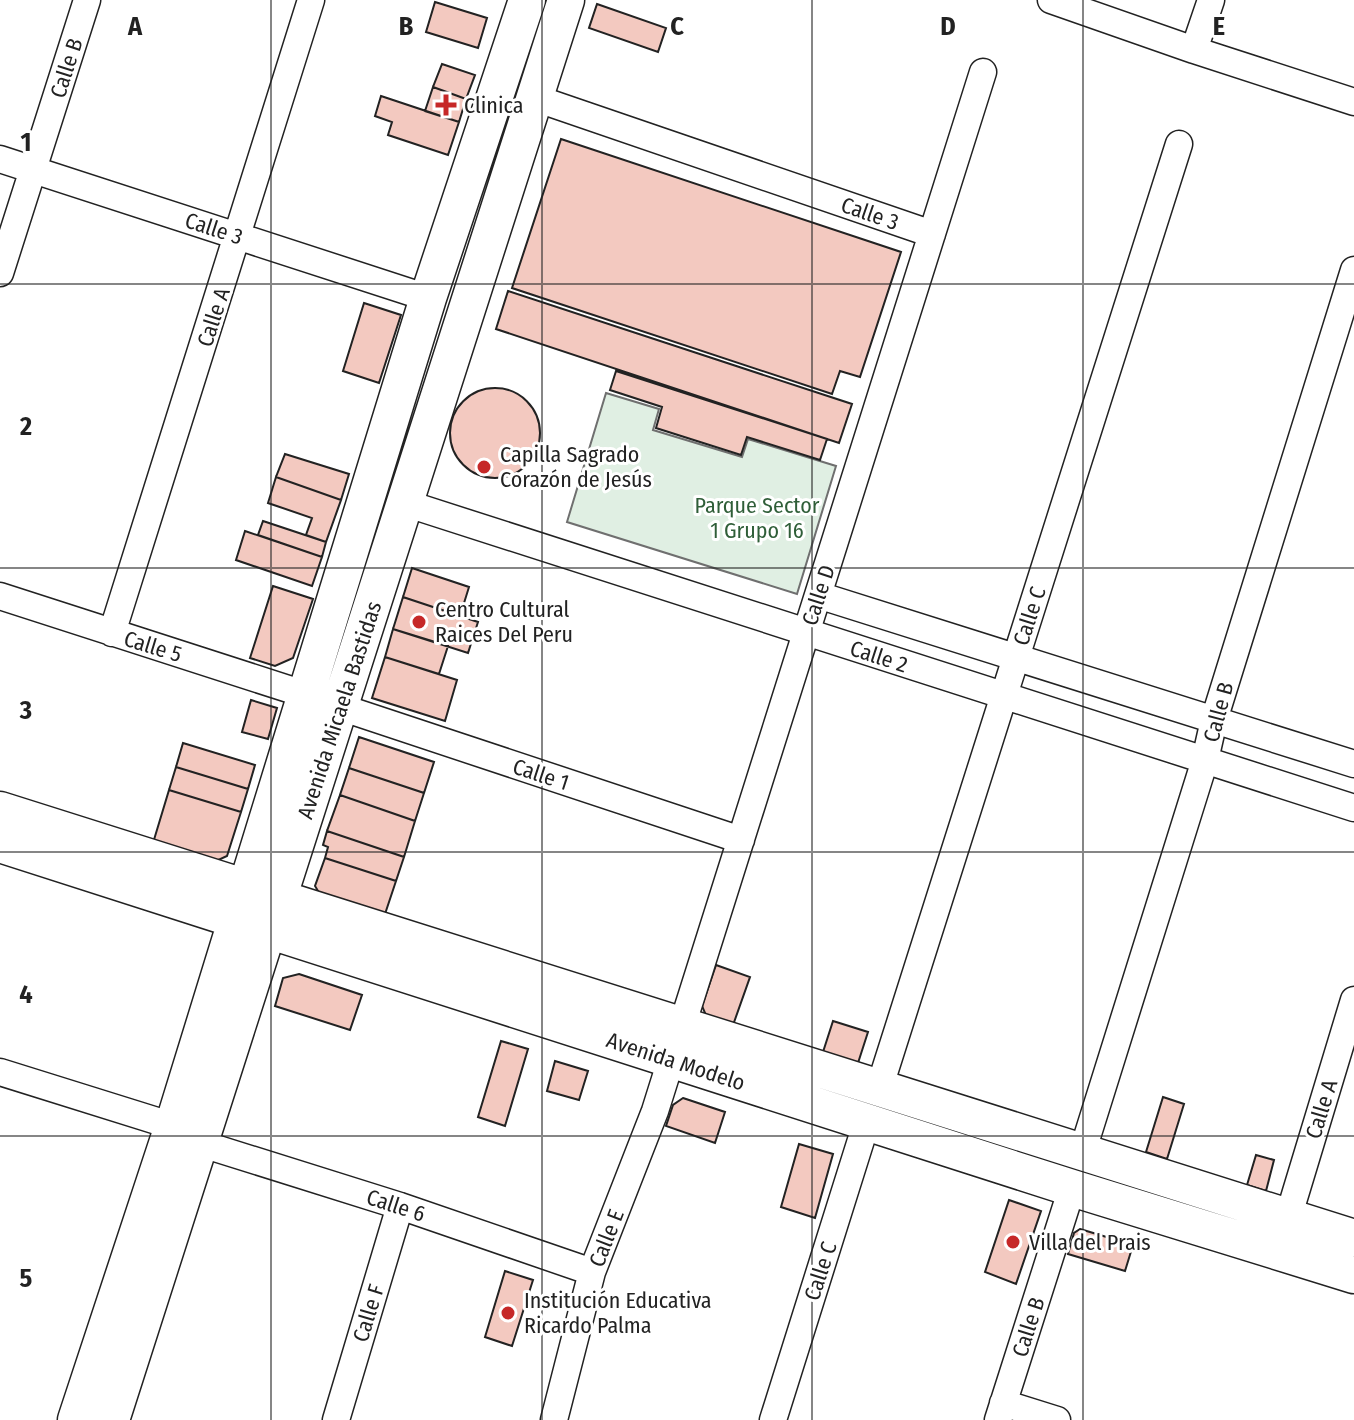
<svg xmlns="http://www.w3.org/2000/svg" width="1354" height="1420" font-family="'Fira Sans Condensed',sans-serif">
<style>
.green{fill:#e0efe3;stroke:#6f6f6f;stroke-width:2}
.building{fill:#f3c9c0;stroke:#222;stroke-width:2}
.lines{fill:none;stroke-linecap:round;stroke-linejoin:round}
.street-casing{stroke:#222;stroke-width:29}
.secondary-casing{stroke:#222;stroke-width:39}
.street{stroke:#fff;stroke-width:26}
.secondary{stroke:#fff;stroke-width:36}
.grid{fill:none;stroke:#222;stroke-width:2;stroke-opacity:0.55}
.poi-dot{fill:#c62828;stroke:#fff;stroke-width:3}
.labels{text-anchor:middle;stroke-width:6;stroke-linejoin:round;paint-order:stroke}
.street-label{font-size:22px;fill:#222;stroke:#fff}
.poi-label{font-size:22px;fill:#222;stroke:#fff;text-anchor:start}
.park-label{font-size:22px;fill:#2f5e38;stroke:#fff}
.grid-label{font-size:26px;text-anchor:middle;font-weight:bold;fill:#222;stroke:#fff;stroke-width:6;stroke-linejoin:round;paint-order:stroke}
</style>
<rect width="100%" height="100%" fill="#fff"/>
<!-- green -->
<path class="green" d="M606,393L659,409L653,430L742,457L748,439L836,466L797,594L567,522Z"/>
<!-- building -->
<path class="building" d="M435,2L487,18L478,48L426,32Z
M597,4L666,28L658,52L589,28Z
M442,64L475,75L466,99L433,87Z
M433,87L466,99L459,122L425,111Z
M381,96L459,122L448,155L388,135L392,122L375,116Z
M561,139L901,252L860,377L840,371L832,394L512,288Z
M508,291L852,404L839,443L496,329Z
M364,303L401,315L379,383L343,371Z
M616,371L827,439L820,460L747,437L741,455L656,428L662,407L610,390Z
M450 433a45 45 0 1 1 90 0a45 45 0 1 1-90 0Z
M285,454L349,474L341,500L276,477Z
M276,477L341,500L326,542L306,535L312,518L268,503Z
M263,521L326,542L322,557L258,535Z
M245,531L322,557L312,586L236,560Z
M412,568L469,587L460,616L403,597Z
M273,586L313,599L293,658L275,666L250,658Z
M403,597L478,622L468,653L393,629Z
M393,629L448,646L439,674L385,657Z
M385,657L457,680L445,721L372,698Z
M251,700L277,708L268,739L242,732Z
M359,737L434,762L424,793L349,768Z
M183,743L255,765L248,789L176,767Z
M176,767L248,789L241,812L169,790Z
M349,768L424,793L415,821L340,795Z
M169,790L241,812L227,856L214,862L153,843Z
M340,795L415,821L404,857L327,831Z
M327,831L404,857L396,881L325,858L328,847L323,845Z
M325,858L396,881L384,917L321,896L315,886Z
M716,965L750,977L732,1028L708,1020L702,1006Z
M299,974L362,995L350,1030L275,1006L283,978Z
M833,1021L868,1032L858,1063L823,1052Z
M501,1041L528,1049L505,1126L478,1117Z
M555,1061L588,1071L579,1100L547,1091Z
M1163,1097L1184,1104L1167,1159L1146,1152Z
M683,1098L725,1112L715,1143L666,1126L673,1105Z
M799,1144L833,1154L815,1218L781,1207Z
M1256,1155L1274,1160L1266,1191L1247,1185Z
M1009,1200L1041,1211L1016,1284L985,1272Z
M1080,1229L1133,1245L1125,1271L1068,1254L1074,1233Z
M505,1271L533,1280L512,1346L485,1337Z"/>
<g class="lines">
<defs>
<path id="street" d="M1051,0L1194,50L1354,102
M1194,50L1211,0
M535,98L932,234
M0,159L428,298
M0,273L87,0
M405,503L1354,808
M818,595L1354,764
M0,596L307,695
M112,633L311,0
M340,707L741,840
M682,1026L983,72
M0,1072L173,1126
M879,1089L1179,144
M199,1143L400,1206L592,1272
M1082,1153L1205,760L1214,720L1354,270
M1288,1218L1354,1000
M1003,1403L1057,1420
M336,1420L400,1206
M554,1420L592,1272L655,1111L671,1060
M773,1420L867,1121
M998,1420L1072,1188"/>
<path id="secondary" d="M0,810L1354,1238
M0,844L1072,1188L1354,1275
M76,1420L173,1126L428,298L527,0
M111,1420L566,0"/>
</defs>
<!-- street casing -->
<use href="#street" class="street-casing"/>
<!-- secondary casing -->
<use href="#secondary" class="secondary-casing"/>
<!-- street -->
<use href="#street" class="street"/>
<!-- secondary -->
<use href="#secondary" class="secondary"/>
</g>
<!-- grid -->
<path class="grid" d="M271,0V1420M542,0V1420M812,0V1420M1083,0V1420M0,284H1354M0,568H1354M0,852H1354M0,1136H1354"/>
<!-- markers -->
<g class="poi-dot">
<path d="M442 93h8v8h8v8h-8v8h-8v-8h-8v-8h8z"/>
<circle cx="484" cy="467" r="8"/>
<circle cx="419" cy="622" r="8"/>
<circle cx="1013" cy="1242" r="8"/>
<circle cx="508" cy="1313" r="8"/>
</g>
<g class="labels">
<!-- street labels -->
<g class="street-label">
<text transform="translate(66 68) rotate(-72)" y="8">Calle B</text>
<text transform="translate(870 213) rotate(19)" y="8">Calle 3</text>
<text transform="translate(214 228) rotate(18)" y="8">Calle 3</text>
<text transform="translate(213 317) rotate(-72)" y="8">Calle A</text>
<text transform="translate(818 595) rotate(-72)" y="8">Calle D</text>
<text transform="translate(1029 616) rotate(-72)" y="8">Calle C</text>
<text transform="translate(153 646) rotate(17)" y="8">Calle 5</text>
<text transform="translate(879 656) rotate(18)" y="8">Calle 2</text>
<text transform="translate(339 710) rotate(-72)" y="8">Avenida Micaela Bastidas</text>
<text transform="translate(1218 712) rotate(-75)" y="8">Calle B</text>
<text transform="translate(541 774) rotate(18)" y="8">Calle 1</text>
<text transform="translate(676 1061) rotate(18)" y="8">Avenida Modelo</text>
<text transform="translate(1321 1109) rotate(-73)" y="8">Calle A</text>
<text transform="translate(396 1205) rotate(18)" y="8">Calle 6</text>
<text transform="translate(606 1238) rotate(-69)" y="8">Calle E</text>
<text transform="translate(820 1271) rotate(-72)" y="8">Calle C</text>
<text transform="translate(368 1313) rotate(-73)" y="8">Calle F</text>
<text transform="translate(1028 1327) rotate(-72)" y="8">Calle B</text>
</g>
<!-- poi labels -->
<g class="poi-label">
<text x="464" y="113">Clinica</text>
<text x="500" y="462">Capilla Sagrado<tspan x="500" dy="25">Corazón de Jesús</tspan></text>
<text x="435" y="617">Centro Cultural<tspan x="435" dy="25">Raices Del Peru</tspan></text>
<text x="1029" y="1250">Villa del Prais</text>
<text x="524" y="1308">Institución Educativa<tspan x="524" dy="25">Ricardo Palma</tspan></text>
</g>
<!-- park labels -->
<g class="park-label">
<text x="757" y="513">Parque Sector<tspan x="757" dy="25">1 Grupo 16</tspan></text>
</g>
</g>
<g class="grid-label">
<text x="135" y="35">A</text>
<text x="406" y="35">B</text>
<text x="677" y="35">C</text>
<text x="948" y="35">D</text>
<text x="1219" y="35">E</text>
<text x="26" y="151">1</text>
<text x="26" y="435">2</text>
<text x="26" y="719">3</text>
<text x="26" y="1003">4</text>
<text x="26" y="1287">5</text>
</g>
</svg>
